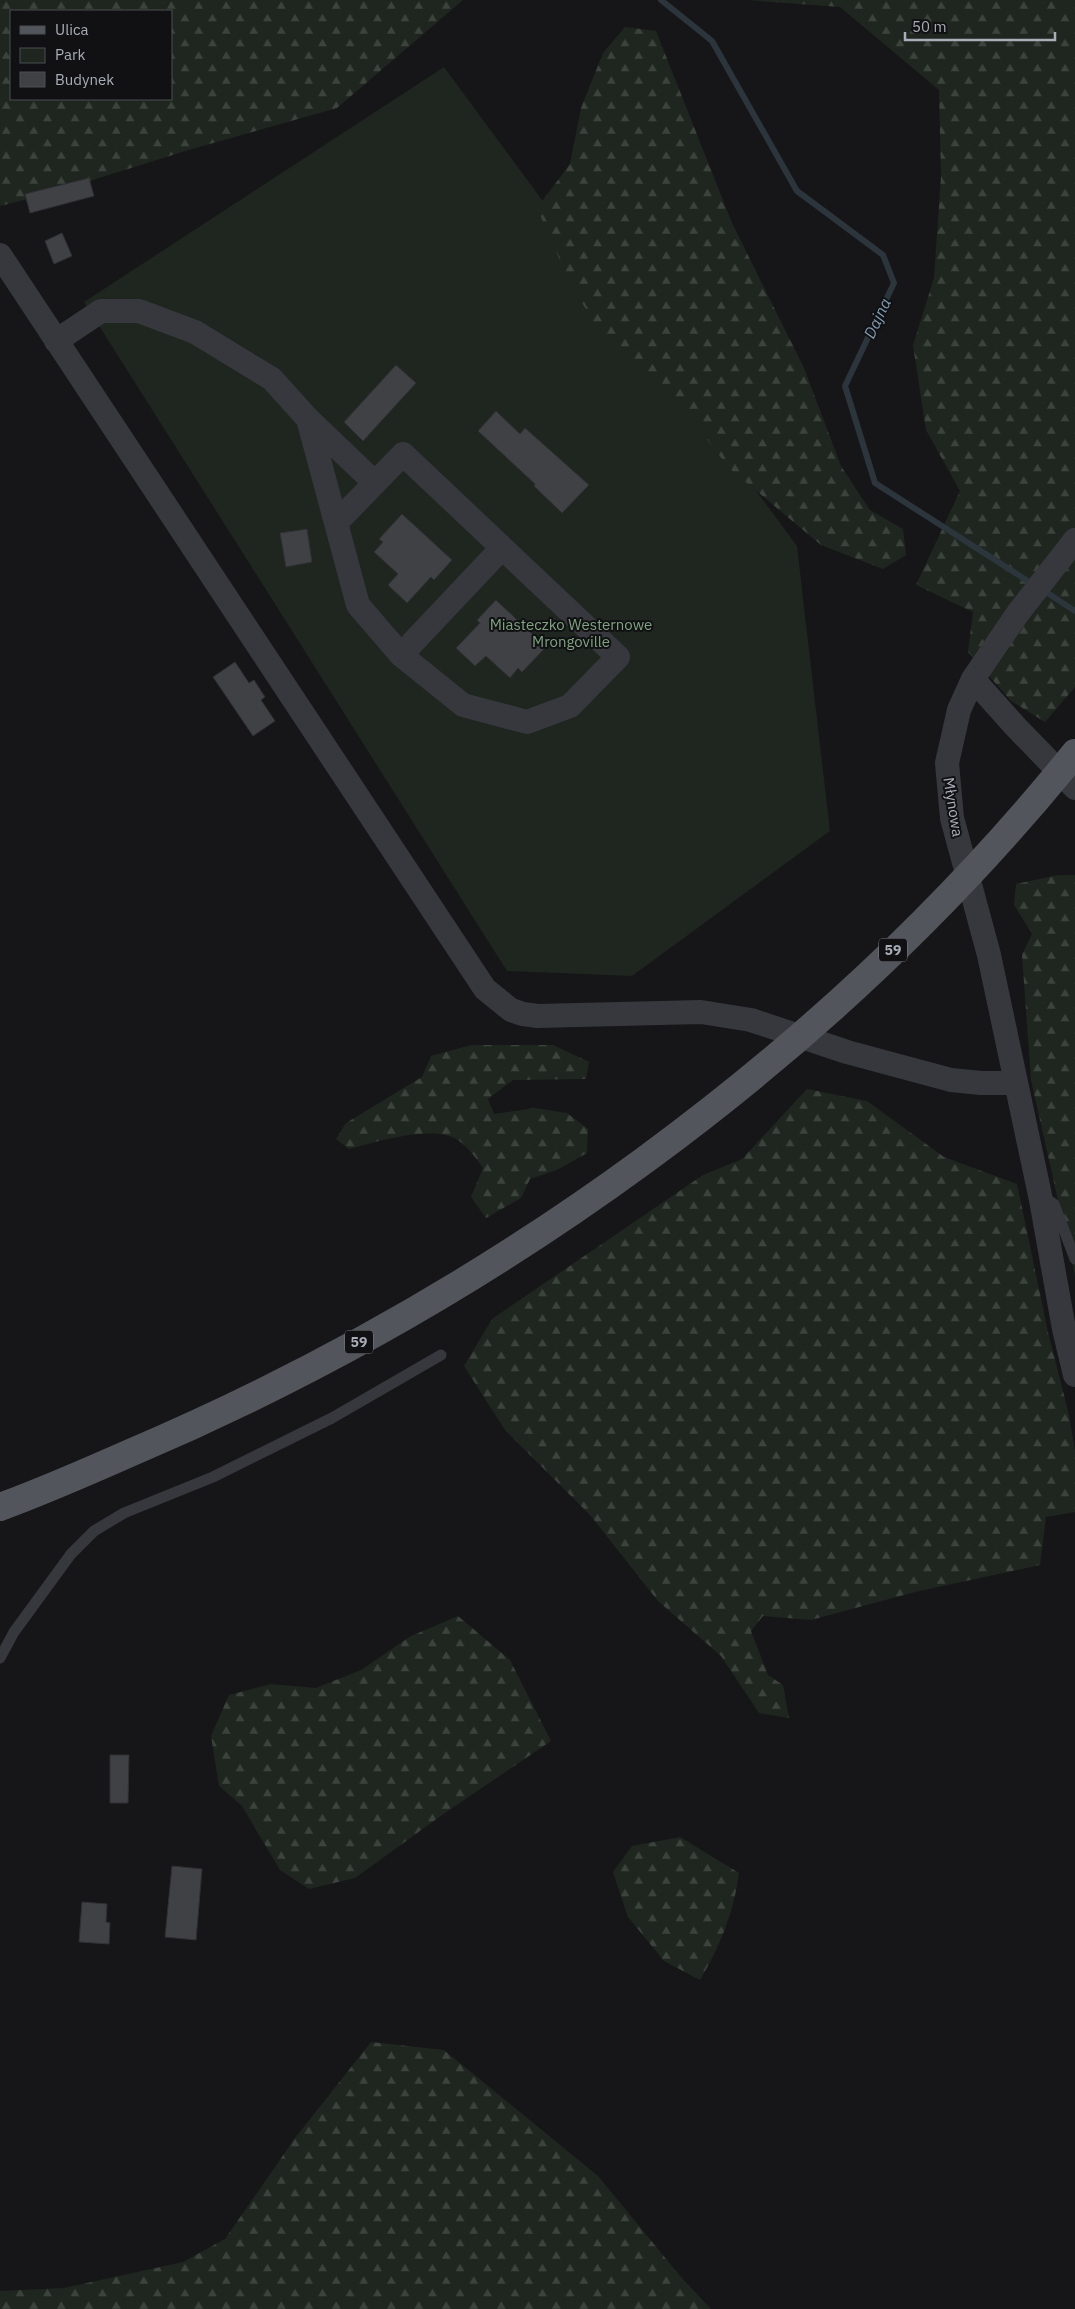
<svg xmlns="http://www.w3.org/2000/svg" width="1075" height="2309" font-family="'IBM Plex Sans',sans-serif">
<style>
.green{fill:#1e261f}
.forest{fill:url(#forest-firs);fill-rule:evenodd}
.lines{fill:none;stroke-linecap:round;stroke-linejoin:round}
.stream{stroke:#2c353c;stroke-width:6}
.building{fill:#404145;stroke:#303034}
.lane{stroke:#37383d;stroke-width:11}
.street{stroke:#37383d;stroke-width:24}
.primary{stroke:#53555c;stroke-width:28}
.labels{text-anchor:middle;stroke-width:4;stroke-linejoin:round;paint-order:stroke}
.shield{fill:#111113;stroke:#7b7e86;stroke-width:1}
.shield-label{font-size:14px;font-weight:bold;fill:#a8adb8}
.park-label{font-size:15px;fill:#7fa381;stroke:#111113}
.street-label{font-size:15px;fill:#a8adb8;stroke:#111113}
.water-label{font-size:16px;font-style:italic;fill:#7f9bb3;stroke:#111113}
</style>
<defs>
<pattern id="forest-firs" width="22" height="20" patternUnits="userSpaceOnUse" patternTransform="scale(1.25)"><rect width="22" height="20" fill="#1e261f"/><path d="M5 1l3.5 6h-7zM16 11l3.5 6h-7z" fill="#3c433d"/></pattern>
</defs>
<rect width="100%" height="100%" fill="#161618"/>
<!-- green -->
<path class="green" d="M444,67L797,546L830,831L632,976L507,971L84,302Z"/>
<!-- forest -->
<path class="forest" d="M0,0H463L337,108L192,149L51,193L0,206ZM11,11H171V99H11Z
M747,0H1075V687L1045,722L1011,701L968,652L973,612L916,585L960,491L926,430L913,345L934,278L941,176L939,90L840,7Z
M625,27L656,31L732,223L804,368L841,466L870,510L903,529L906,555L883,569L821,545L729,468L671,393L609,347L570,283L537,208L570,164L581,108L603,53Z
M1058,875H1075V1276L1031,1080L1022,955L1032,934L1014,905L1016,884Z
M471,1045H553L589,1062L586,1079L513,1080L488,1099L494,1114L535,1108L567,1113L588,1129L587,1153L557,1170L530,1179L521,1198L486,1218L471,1197L483,1168C474,1155 462,1138 445,1135C418,1129 375,1142 349,1149L336,1139L346,1123L422,1077L431,1056Z
M807,1089L867,1101L944,1157L1017,1184L1048,1332L1069,1415L1075,1451V1512L1046,1517L1040,1565L915,1592L811,1620L763,1616L751,1631L768,1675L783,1685L789,1718L759,1713L721,1656L658,1601L590,1515L505,1430L464,1366L492,1319L703,1175L742,1159Z
M458,1616L510,1660L551,1741L442,1815L355,1878L309,1889L280,1870L242,1806L219,1786L211,1736L229,1695L271,1684L316,1688L361,1670L411,1636Z
M680,1837L739,1873C734,1912 720,1946 700,1980L664,1961L628,1917L613,1872L632,1846Z
M371,2042L444,2050L598,2176L681,2277L711,2309H0V2291L64,2288L183,2262L225,2239L295,2138Z"/>
<g class="lines">
<!-- stream -->
<path class="stream" d="M661,0L712,41L797,191L883,255L894,283L845,386L875,483L1034,585
M1043,590L1075,611"/>
</g>
<!-- building -->
<path class="building" d="M89,178L94,196L30,213L25,194Z
M62,233L72,256L54,264L45,241Z
M396,365L416,383L363,441L344,422Z
M496,411L520,434L525,428L589,485L562,513L534,486L535,484L478,431Z
M402,514L452,560L434,580L431,577L407,603L388,585L398,574L374,552L383,542L379,539Z
M307,529L312,562L286,567L280,533Z
M496,600L546,647L522,672L518,668L510,678L486,656L475,666L456,648L480,623L477,620Z
M235,662L249,683L254,680L265,697L261,700L275,721L253,736L213,677Z
M110,1755H129L128,1803H110Z
M172,1866L202,1869L196,1940L165,1937Z
M82,1902L107,1904L106,1922L110,1923L109,1944L79,1942Z"/>
<g class="lines">
<!-- lane -->
<path class="lane" d="M1041,1200H1048L1054,1204L1075,1259
M0,1658L14,1632L71,1554L94,1531L124,1513L213,1477L332,1418L441,1355"/>
<!-- street -->
<path class="street" d="M0,255L485,989L511,1010L523,1014L538,1016L701,1012L751,1020L847,1052L951,1080L981,1083H1016
M56,341L101,311H139L195,332L272,379L308,419L336,523
M308,419L375,483
M403,454L618,657L570,706L527,722L463,705L401,655L358,605L336,523Z
M1075,540L1018,613L973,679L959,710L947,763L952,818L989,955L1041,1200L1064,1329L1075,1375
M401,655L502,548
M973,679L1014,725L1075,788"/>
<!-- primary -->
<path class="primary" d="M0,1507C44,1491 87,1472 130,1453C489,1300 829,1058 1075,753"/>
</g>
<g class="labels">
<!-- shield labels -->
<g class="shield">
<rect x="879" y="938.5" width="28" height="23" rx="4"/>
<rect x="345" y="1330.5" width="28" height="23" rx="4"/>
</g>
<g class="shield-label">
<text x="893" y="955">59</text>
<text x="359" y="1347">59</text>
</g>
<!-- park labels -->
<g class="park-label">
<text x="571" y="630">Miasteczko Westernowe<tspan x="571" dy="17">Mrongoville</tspan></text>
</g>
<!-- street labels -->
<g class="street-label">
<text transform="translate(953 807) rotate(81)" y="5">Młynowa</text>
</g>
<!-- water labels -->
<g class="water-label">
<text transform="translate(877 318) rotate(-65)" y="6">Dajna</text>
</g>
</g>
<!-- legend -->
<rect x="10" y="10" width="162" height="90" fill="#111113" stroke="#4d4f55"/>
<rect x="20" y="26" width="25" height="8" fill="#53555c" stroke="#4d4f55"/>
<text x="55" y="35" font-size="15" fill="#a8adb8">Ulica</text>
<rect x="20" y="48" width="25" height="15" fill="#1e261f" stroke="#4d4f55"/>
<text x="55" y="60" font-size="15" fill="#a8adb8">Park</text>
<rect x="20" y="72" width="25" height="15" fill="#404145" stroke="#4d4f55"/>
<text x="55" y="85" font-size="15" fill="#a8adb8">Budynek</text>
<!-- scale -->
<path d="M905 32v8h150v-8" fill="none" stroke="#a8adb8" stroke-width="2.5"/>
<text x="912" y="32" font-size="15" fill="#a8adb8" stroke="#111113" stroke-width="4" paint-order="stroke">50 m</text>
</svg>
